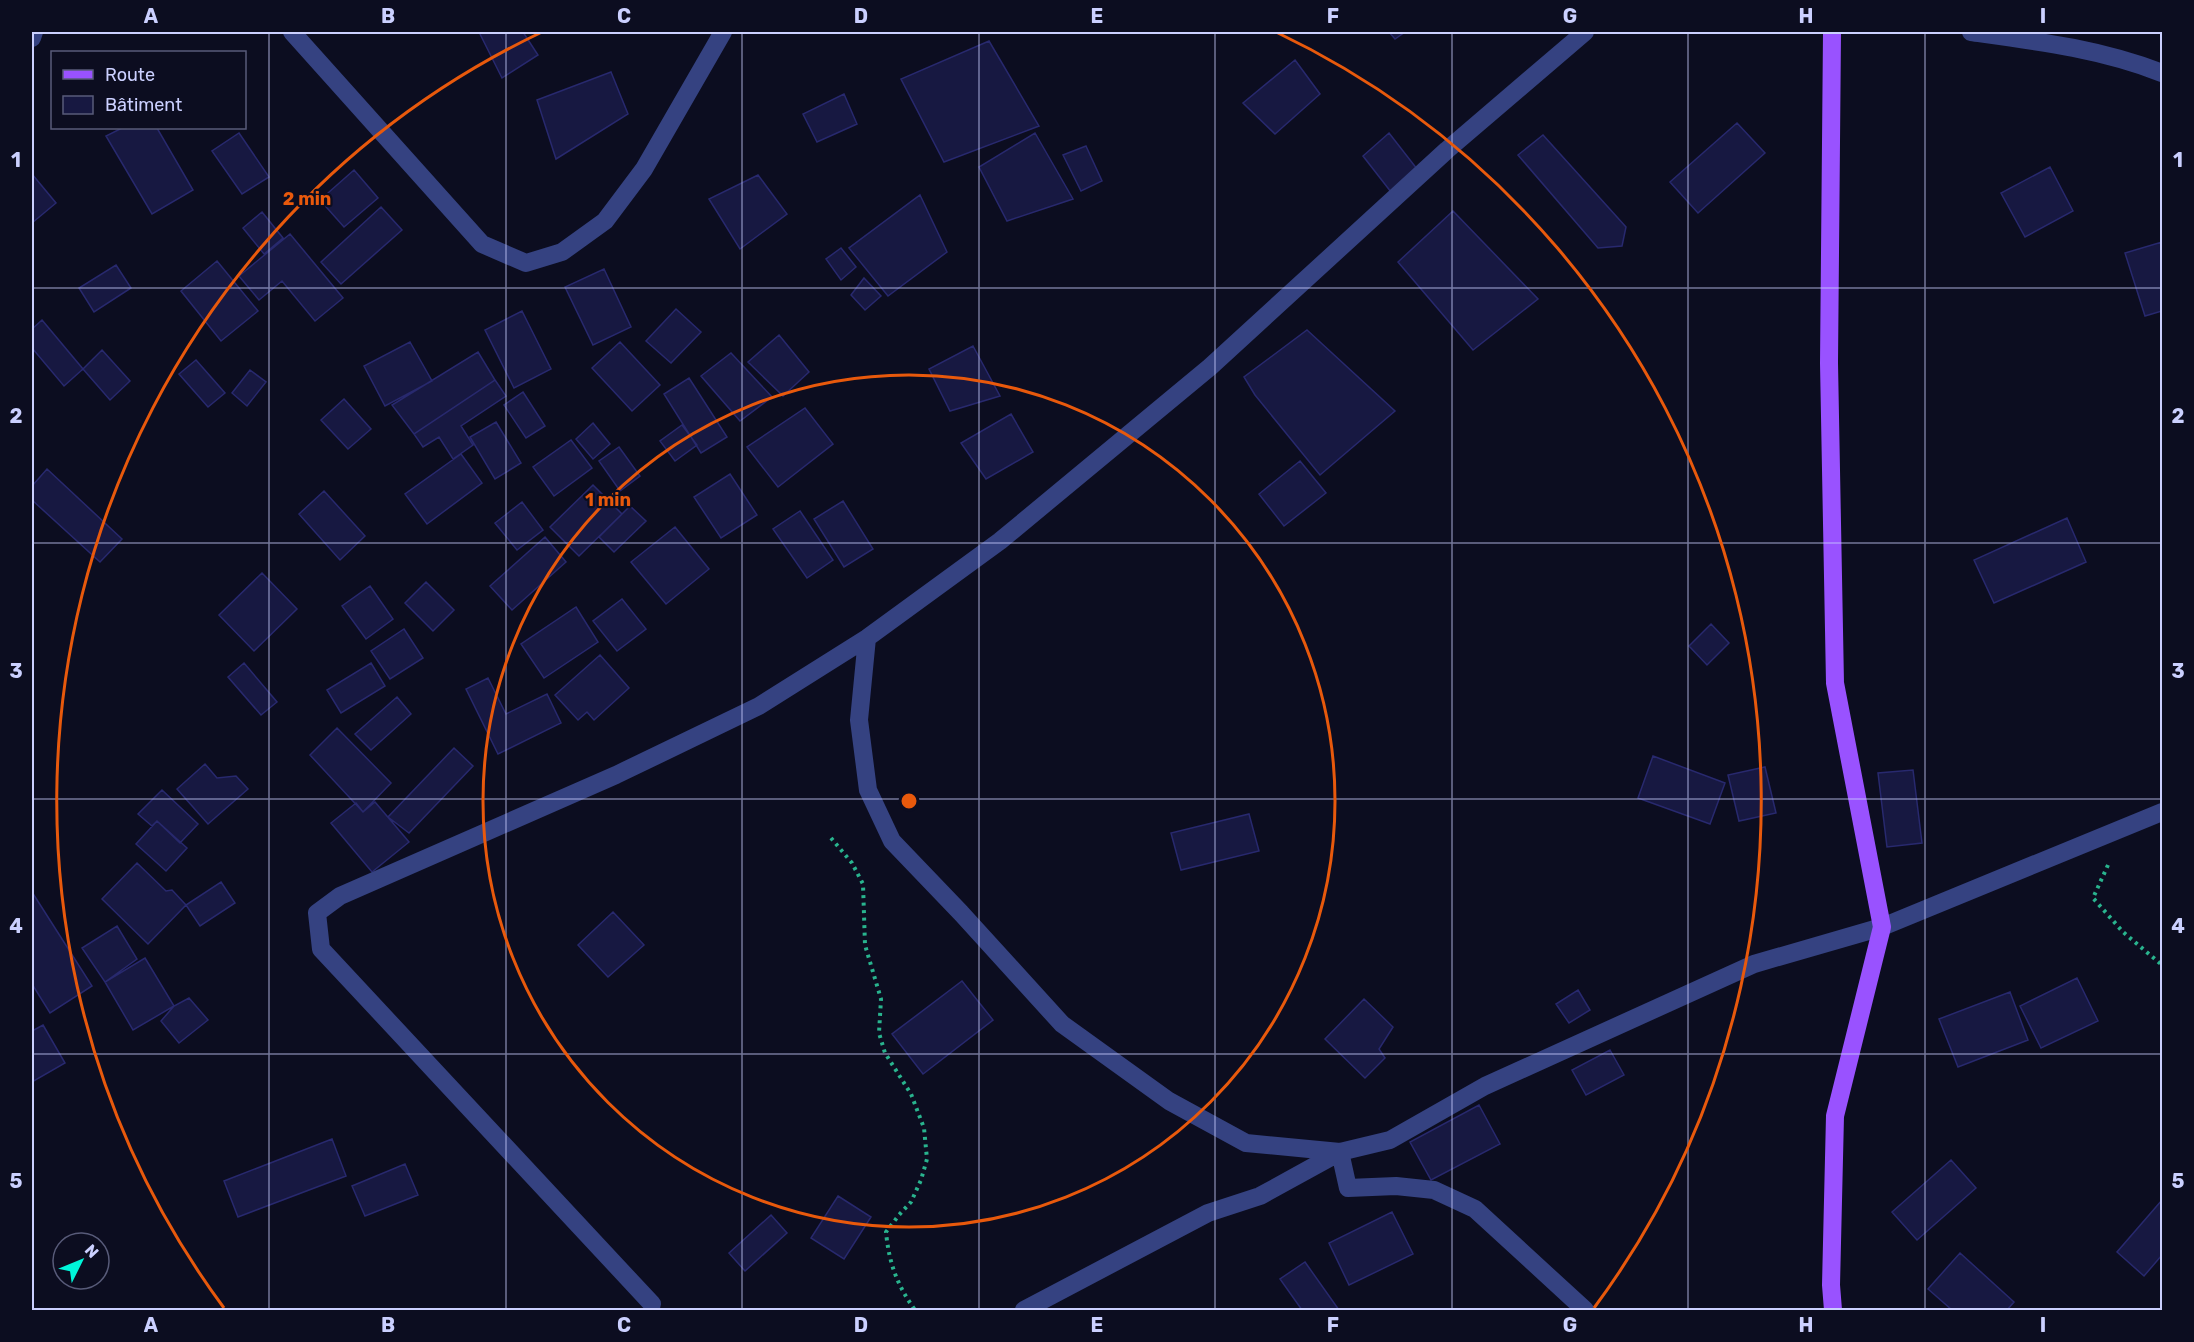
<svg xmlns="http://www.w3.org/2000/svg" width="2194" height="1342" font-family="Rubik,sans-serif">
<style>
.building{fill:#171841;stroke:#28296e;stroke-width:1.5}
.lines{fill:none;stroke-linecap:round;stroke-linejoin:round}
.path{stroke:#29b48e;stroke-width:4;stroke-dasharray:3 4.5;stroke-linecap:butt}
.minor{stroke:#354281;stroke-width:18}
.major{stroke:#9952ff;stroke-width:18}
.grid{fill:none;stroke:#cbd0ff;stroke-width:1.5;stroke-opacity:0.55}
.ring{fill:none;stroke:#e8590c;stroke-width:3}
.centre{fill:#e8590c;stroke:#0c0d20;stroke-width:3}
.ring-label{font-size:18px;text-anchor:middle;font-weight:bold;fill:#e8590c;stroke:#0c0d20;stroke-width:4.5;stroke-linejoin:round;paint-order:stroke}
.neatline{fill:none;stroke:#cbd0ff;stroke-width:2}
.grid-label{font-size:20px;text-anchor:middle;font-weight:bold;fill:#cbd0ff}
</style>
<rect width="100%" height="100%" fill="#0c0d20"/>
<!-- building -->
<path class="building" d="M479,32H523L538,55L502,78Z
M1389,32H1405L1395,39Z
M989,41L1039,126L944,162L901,79Z
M1295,60L1320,94L1275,134L1243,103Z
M611,72L628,114L556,159L537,100Z
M844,94L857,124L817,142L803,114Z
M1737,123L1765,153L1698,213L1670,182Z
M122,128H157L193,190L152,214L106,136Z
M239,133L269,177L242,194L212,151Z
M1035,133L1073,199L1007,221L979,167Z
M1389,133L1421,174L1391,192L1363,156Z
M1543,135L1626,227L1622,246L1598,248L1518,155Z
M1086,146L1102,181L1081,191L1063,155Z
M2050,167L2073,211L2025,237L2001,193Z
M354,170L378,198L344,227L320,200Z
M32,174L56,203L32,223Z
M758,175L787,214L740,249L709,199Z
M920,195L947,252L888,296L849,248Z
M381,207L402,230L341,284L321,262Z
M1453,211L1538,299L1473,350L1398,262Z
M262,212L283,238L264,254L243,228Z
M290,234L343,298L315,321L282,281L259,300L239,276Z
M2162,242V311L2145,316L2125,253Z
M841,248L856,267L841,280L826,259Z
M217,261L258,311L221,341L181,291Z
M116,265L131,288L94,312L79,288Z
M604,269L631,327L593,345L565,287Z
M864,278L881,296L865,310L851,295Z
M676,309L701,332L671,363L646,341Z
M522,311L551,369L514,388L485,330Z
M42,320L83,369L64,386L32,348V329Z
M1307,330L1395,411L1320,475L1255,395L1244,377Z
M779,335L809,372L783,396L748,362Z
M410,342L432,381L385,406L364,366Z
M620,342L660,385L632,411L592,368Z
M973,346L1000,396L950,411L929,369Z
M102,350L130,381L110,400L83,369Z
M478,352L495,380L414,434L392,405Z
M731,353L772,397L740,421L701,376Z
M196,360L225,393L208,407L179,374Z
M250,370L266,382L247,406L232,393Z
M689,378L727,437L701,453L664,394Z
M495,380L506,396L461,426L473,445L453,459L439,437L423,447L414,434Z
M523,392L545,426L526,438L504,405Z
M344,399L371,429L348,449L321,420Z
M805,408L833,444L778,487L747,447Z
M1011,414L1033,452L986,479L961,443Z
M496,422L521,463L495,479L470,437Z
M593,423L610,444L593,459L576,439Z
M682,425L697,445L675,461L660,441Z
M571,440L592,468L554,496L533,467Z
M619,447L640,476L620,491L599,461Z
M461,454L482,483L427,524L405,494Z
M1300,461L1326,493L1284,526L1259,494Z
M47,469L122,539L100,562L32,500V486Z
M730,474L757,515L721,538L694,497Z
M593,485L622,514L579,556L550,527Z
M324,491L365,536L340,560L299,514Z
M843,501L873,549L844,567L814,519Z
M522,502L543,530L517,550L495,523Z
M630,506L646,521L614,552L599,537Z
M800,511L833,560L807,578L773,529Z
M2067,518L2086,562L1994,603L1974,560Z
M675,527L709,569L666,604L631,562Z
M545,537L566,562L512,610L490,586Z
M262,573L297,609L254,651L219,615Z
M426,582L454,610L433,631L405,603Z
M370,586L393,619L366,639L342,606Z
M622,599L646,629L617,651L593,621Z
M576,607L598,642L544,678L521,644Z
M1711,624L1729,643L1707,665L1689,646Z
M404,629L423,658L390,679L371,651Z
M600,655L629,688L594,720L587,712L578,720L555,695Z
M244,663L277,702L261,715L228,677Z
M371,663L385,686L341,713L327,690Z
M488,678L506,714L547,694L561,723L498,754L466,689Z
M397,697L411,714L371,750L355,734Z
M337,728L391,783L363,812L310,755Z
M454,748L473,766L409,833L388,817Z
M1653,756L1725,783L1710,824L1638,798Z
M205,764L217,778L236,776L248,789L208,824L177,789Z
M1765,767L1776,813L1739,821L1728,775Z
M1913,770L1922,843L1887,847L1878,773Z
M162,790L198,824L180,843L157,821L152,826L138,814Z
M375,802L409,842L372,872L331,823L356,803L363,812Z
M1249,814L1259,851L1181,870L1171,833Z
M157,821L187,848L166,871L136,844Z
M137,863L166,891L172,890L186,905L148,944L102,899Z
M221,882L235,903L200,926L186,905Z
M32,892L92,986L50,1013L32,984Z
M613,912L644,945L608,977L578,945Z
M117,926L137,959L105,982L82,948Z
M145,958L174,1006L133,1030L105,982Z
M2077,978L2098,1021L2041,1048L2020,1006Z
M962,981L993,1020L923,1074L892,1034Z
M1578,990L1590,1010L1569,1023L1556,1004Z
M2010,992L2028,1040L1958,1067L1939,1019Z
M189,998L208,1020L179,1043L161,1021L174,1006Z
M1364,999L1393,1027L1379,1049L1385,1058L1365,1078L1325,1039Z
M43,1025L65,1063L32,1082V1031Z
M1610,1050L1624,1075L1586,1095L1572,1070Z
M1479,1105L1500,1144L1431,1180L1410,1142Z
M332,1139L346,1176L238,1217L224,1181Z
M1951,1160L1976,1188L1917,1240L1892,1212Z
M405,1164L418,1195L365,1216L352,1186Z
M838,1196L871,1217L844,1259L811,1238Z
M2162,1200V1255L2144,1276L2117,1252Z
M1392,1212L1413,1254L1349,1285L1329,1243Z
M771,1215L787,1233L745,1271L729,1253Z
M1960,1253L2014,1302L2007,1310H1952L1928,1289Z
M1305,1262L1339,1310H1302L1280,1279Z"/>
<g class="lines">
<!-- path -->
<path class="path" d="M831,838L852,863L863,884L865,945L881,999L879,1033L885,1053L911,1094L924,1128L927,1159L921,1180L911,1202L899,1215L886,1232C889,1263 897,1285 915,1310
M2108,865L2093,898L2123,932L2162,965"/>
<!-- minor -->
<path class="minor" d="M292,32L482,244L526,263L562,252L605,221L644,169L723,32
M1971,32C2036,41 2101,49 2162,73
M32,38L34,32
M867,638L859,720L868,790L892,841L961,913L1062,1024L1169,1101L1246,1143L1340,1152L1348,1188L1396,1186L1434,1190L1475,1209L1585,1310
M652,1304L321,949L317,913L340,896L616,775L759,706L867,638L1000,541L1210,367L1447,150L1585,32
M1024,1310L1208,1213L1260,1196L1340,1152L1390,1140L1485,1086L1754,964L1882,927L2162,812"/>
<!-- major -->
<path class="major" d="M1832,32L1829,363L1835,683L1882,927L1835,1116L1831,1285L1833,1310"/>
</g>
<!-- grid -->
<path class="grid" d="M269,32V1310M506,32V1310M742,32V1310M979,32V1310M1215,32V1310M1452,32V1310M1688,32V1310M1925,32V1310M32,288H2162M32,543H2162M32,799H2162M32,1054H2162"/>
<!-- distance rings -->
<g class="ring">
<circle cx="909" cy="801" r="426"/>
<path d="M224 1308A852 852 0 0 1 542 32M1276 32A852 852 0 0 1 1594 1308"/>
</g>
<circle cx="909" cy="801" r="9" class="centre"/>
<g class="ring-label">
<text x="307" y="205">2 min</text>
<text x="608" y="506">1 min</text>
</g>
<!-- border -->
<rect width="2194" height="1342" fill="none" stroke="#0c0d20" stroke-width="66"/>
<!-- legend -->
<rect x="51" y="51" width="195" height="78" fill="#0c0d20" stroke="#585b79" stroke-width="1.5"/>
<rect x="63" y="70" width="30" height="9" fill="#9952ff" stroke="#585b79" stroke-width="1.5"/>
<text x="105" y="81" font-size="18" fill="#cbd0ff">Route</text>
<rect x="63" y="96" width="30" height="18" fill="#171841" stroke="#585b79" stroke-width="1.5"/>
<text x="105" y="111" font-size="18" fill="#cbd0ff">Bâtiment</text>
<!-- north arrow -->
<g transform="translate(81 1261) rotate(47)"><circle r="28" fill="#0c0d20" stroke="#585b79" stroke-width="1.5"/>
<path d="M0-4.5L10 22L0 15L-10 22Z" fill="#00f6da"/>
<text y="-9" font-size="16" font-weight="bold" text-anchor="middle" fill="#cbd0ff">N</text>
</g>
<rect x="33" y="33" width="2128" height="1276" class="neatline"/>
<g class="grid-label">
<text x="151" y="23">A</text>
<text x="388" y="23">B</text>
<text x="624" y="23">C</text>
<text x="861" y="23">D</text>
<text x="1097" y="23">E</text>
<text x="1333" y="23">F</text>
<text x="1570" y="23">G</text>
<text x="1806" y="23">H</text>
<text x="2043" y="23">I</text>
<text x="16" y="167">1</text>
<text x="2178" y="167">1</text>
<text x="16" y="423">2</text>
<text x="2178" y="423">2</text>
<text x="16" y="678">3</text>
<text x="2178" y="678">3</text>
<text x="16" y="933">4</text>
<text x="2178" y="933">4</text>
<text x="16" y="1188">5</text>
<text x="2178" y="1188">5</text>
<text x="151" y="1332">A</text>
<text x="388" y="1332">B</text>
<text x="624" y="1332">C</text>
<text x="861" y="1332">D</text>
<text x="1097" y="1332">E</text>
<text x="1333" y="1332">F</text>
<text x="1570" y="1332">G</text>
<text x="1806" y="1332">H</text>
<text x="2043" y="1332">I</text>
</g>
</svg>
